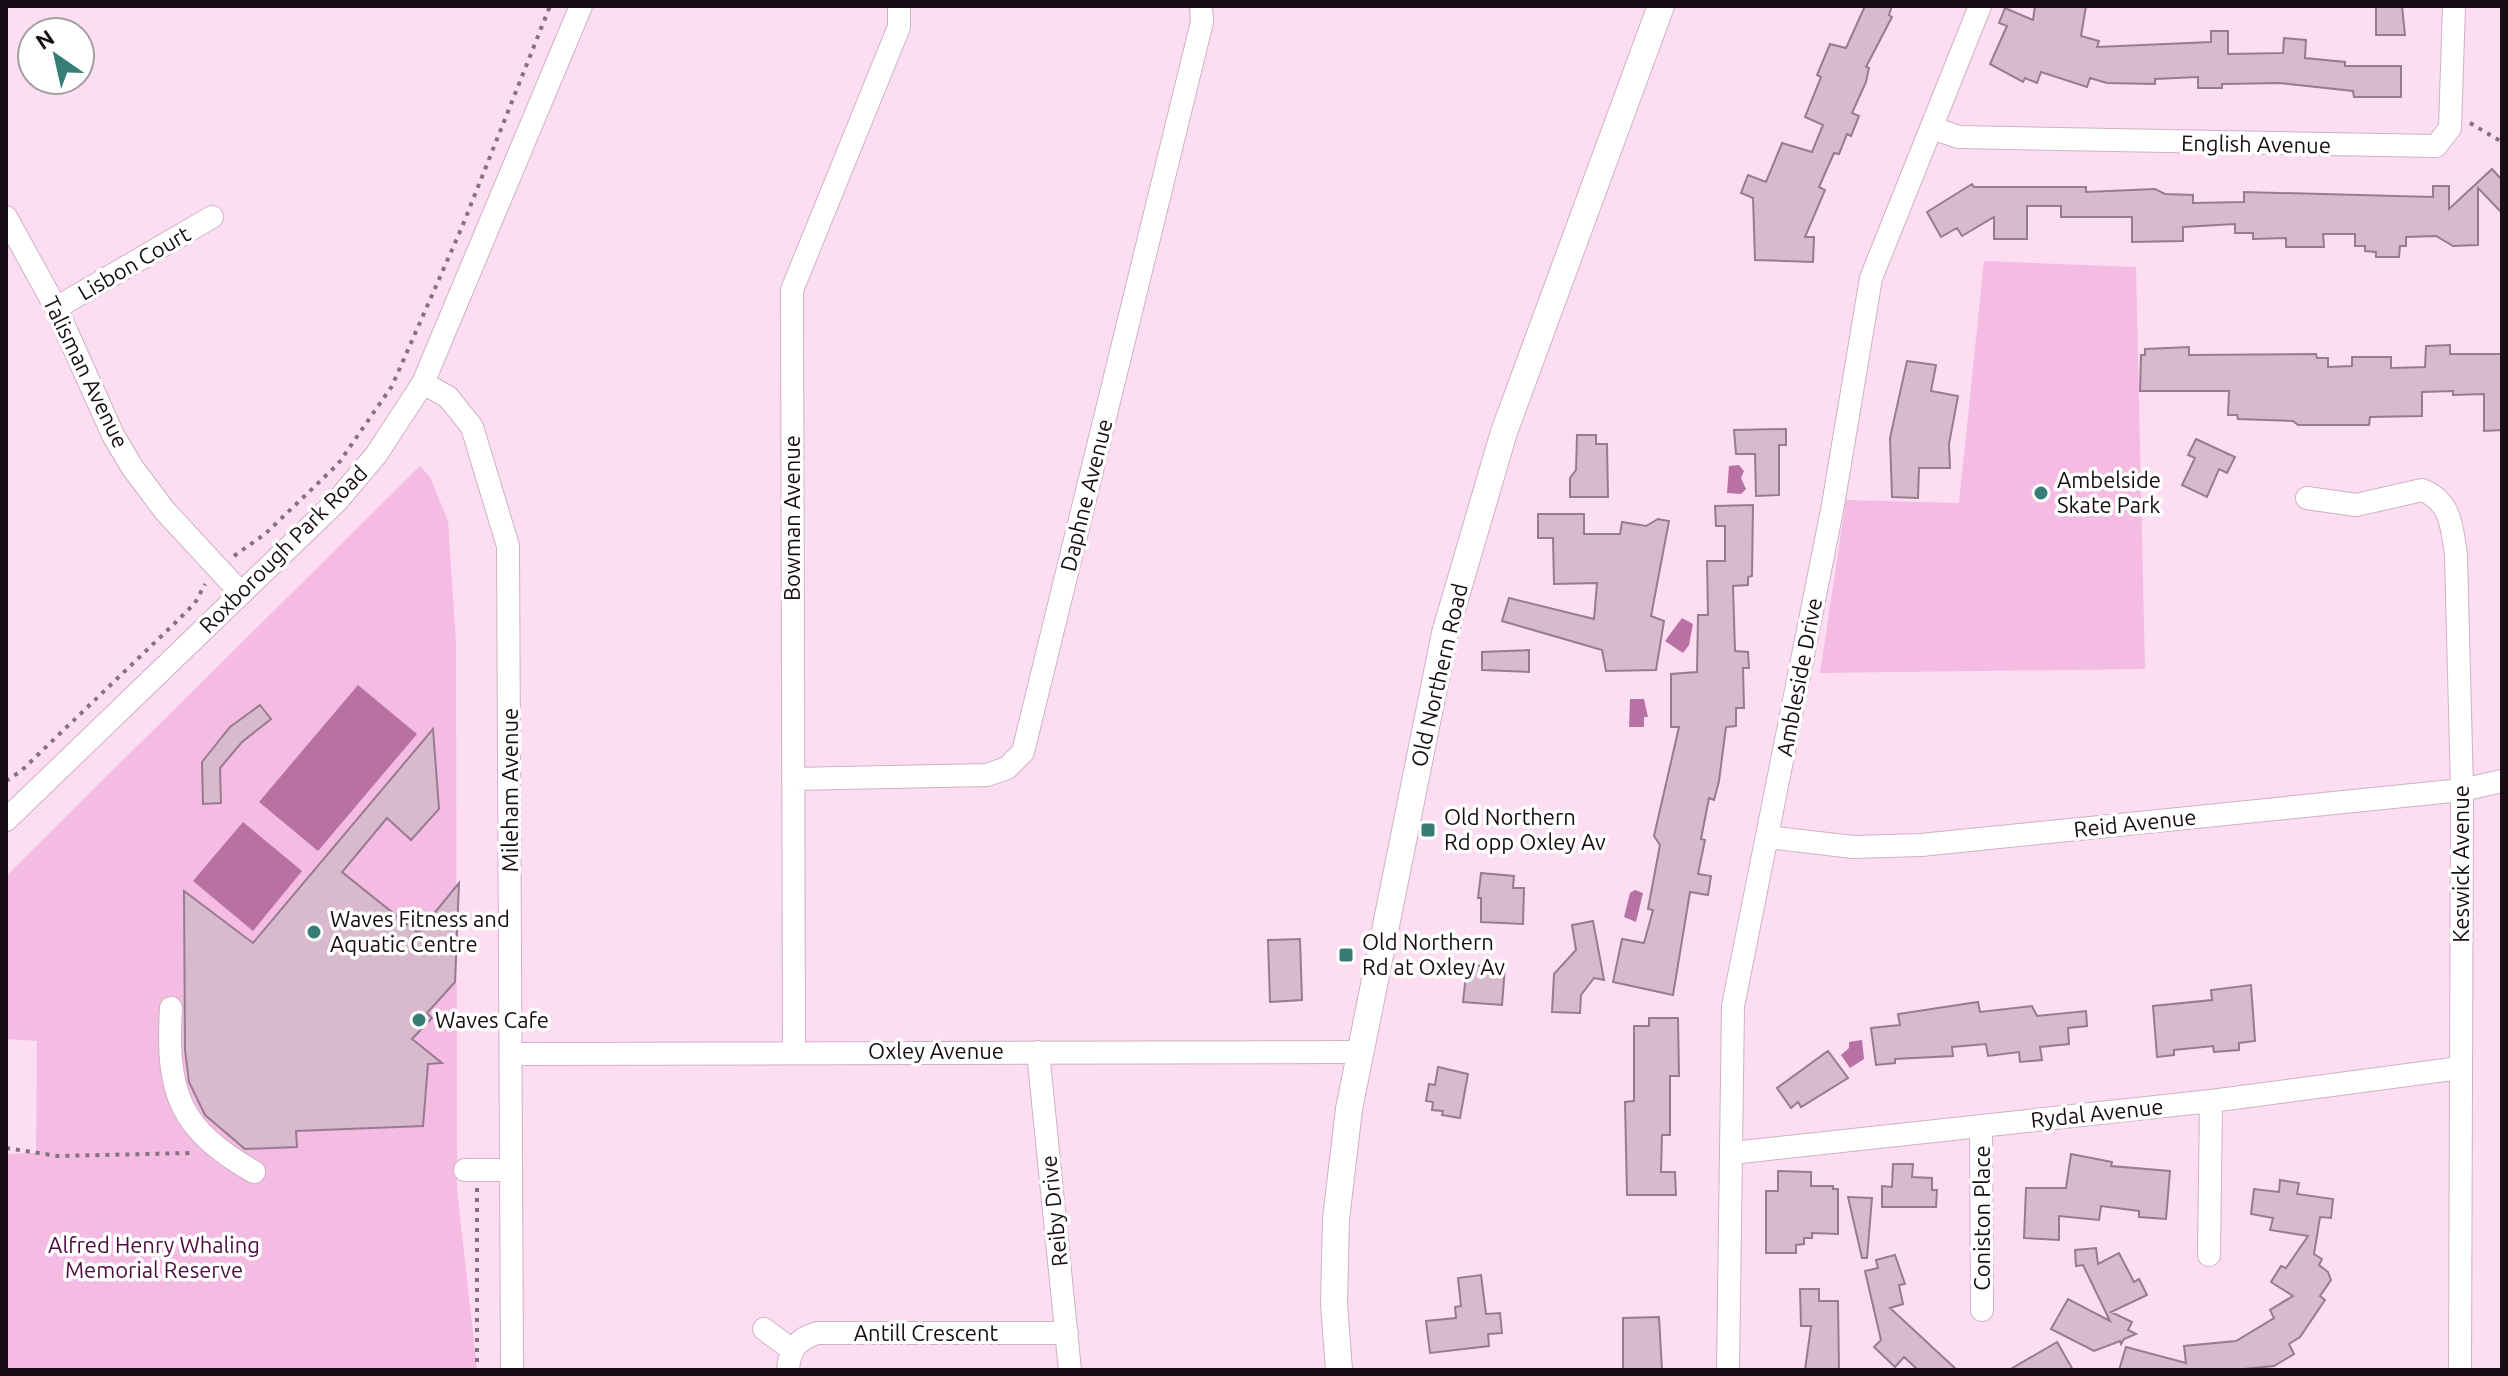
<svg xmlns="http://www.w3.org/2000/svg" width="2508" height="1376" font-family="Ubuntu,sans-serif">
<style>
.green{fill:#f4bbe3}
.water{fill:#b871a4}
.building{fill:#d8b9ce;stroke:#987b8f;stroke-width:2}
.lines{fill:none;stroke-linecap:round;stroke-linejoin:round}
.minor-casing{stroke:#cfb1c5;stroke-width:24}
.major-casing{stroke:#cfb1c5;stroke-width:28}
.path{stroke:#86727f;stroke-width:4;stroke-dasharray:4 6;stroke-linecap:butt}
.minor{stroke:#fff;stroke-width:22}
.major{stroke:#fff;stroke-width:26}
.poi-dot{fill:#367d77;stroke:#fff;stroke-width:3}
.labels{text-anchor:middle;stroke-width:7;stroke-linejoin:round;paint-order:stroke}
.street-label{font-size:22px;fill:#170d14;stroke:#fff}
.poi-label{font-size:22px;fill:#170d14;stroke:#fff;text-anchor:start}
.park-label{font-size:22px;fill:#4e0d41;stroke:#fff}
</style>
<rect width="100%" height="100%" fill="#fdddf2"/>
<!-- green -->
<path class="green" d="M1984,261L2136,267L2145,669L1820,673L1846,500L1959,503Z
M420,466L430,477L448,521L456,642L457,1189L477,1370H6V1154L36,1153L37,1041L6,1039V876Z"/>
<!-- water -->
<path class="water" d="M1739,465L1744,471L1741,478L1746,489L1741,494L1727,493L1729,466Z
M1682,618L1693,624L1689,645L1683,653L1665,641Z
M358,685L417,734L318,851L259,802Z
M1630,699H1644L1648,717H1644V727H1629Z
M243,822L302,871L253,931L193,881Z
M1635,890L1643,893L1636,922L1624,917L1630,893Z
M1862,1040L1864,1059L1850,1068L1841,1055L1849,1048V1042Z"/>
<!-- building -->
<path class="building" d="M1865,6H1892L1889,15L1892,17L1866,67L1869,68L1866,82L1852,113L1859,116L1851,136L1847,134L1839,154L1834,153L1819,187L1825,190L1805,237H1814L1813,262L1755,260L1753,198L1741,193L1748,175L1766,182L1782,143L1812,152L1823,125L1805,117L1821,77L1817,75L1830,44L1846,48Z
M2035,6H2086L2081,36L2099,41L2097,47L2211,42V31H2228V54L2283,53L2284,38L2306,40L2305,58L2345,62V66H2401V97H2354L2353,91L2280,83L2222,84V88H2198V77L2155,79V84L2107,83L2090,78L2087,87L2041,72L2037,83L2025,78L2023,82L1990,64L2007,26L1999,23L2005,8L2033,20Z
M2376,6H2402L2405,35H2376Z
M2492,169L2502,180V213L2478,188V245L2453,246L2436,236L2406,237V246H2400L2399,257H2376V252L2365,251V246H2355V234H2323L2324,247H2286V238L2253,239V233H2235V224L2183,227V241L2132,242V217H2061V206H2027V239H1994V217L1962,236L1957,228L1941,237L1927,212L1972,184L1974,187H2086V192L2155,189L2165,194L2193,195V203L2244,202V192L2433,197V186H2449V209Z
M2450,345V354H2502V430L2484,431V394L2453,395V391L2422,392V416L2370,417L2369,425H2298L2293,421L2238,419L2237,415H2228L2229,391H2140L2141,355H2145V349L2189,347V355L2316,354L2317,358H2328V367L2352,366V357H2391V368L2425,367L2426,346Z
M1907,361L1936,365L1931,391L1958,396L1949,444L1950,468H1919L1918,498L1892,497L1890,438Z
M1786,429V445H1779V495L1756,496L1755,454H1736L1734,430Z
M1577,435H1596V444H1607L1608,497H1570V478L1576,470Z
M2196,439L2235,457L2227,473L2219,469L2207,497L2182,485L2195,458L2188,455Z
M1753,505L1752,576L1748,577V585L1733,586L1735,651L1748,652L1749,668H1743L1744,708H1736V726L1726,727L1719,781L1714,800L1709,798L1701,839L1705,840L1698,874L1711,876L1708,895L1690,892L1673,995L1613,982L1622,939L1644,943L1653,910L1648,909L1660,845L1654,836L1679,727H1671V674L1697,672L1698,615H1708L1707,561H1725V526H1716L1715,506Z
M1538,514H1584V534H1620L1622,522L1646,526L1658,519L1669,521L1651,616L1664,621L1656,670L1606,671L1602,650L1502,621L1509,598L1594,619L1597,583L1554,584L1553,538H1538Z
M1529,650V672L1482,670V652Z
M260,705L271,719L242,742L220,768L221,803L203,804L202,762L230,727Z
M433,729L439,809L411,840L387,818L342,872L418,933L459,883L455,982L427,1013L432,1018L412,1039L442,1063L428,1064L423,1126L296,1131L297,1147L245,1149L205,1115L189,1082L185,1050L184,891L253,943Z
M1481,873L1514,876L1513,888H1524L1523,924L1481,922V898H1478Z
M1593,921L1604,980L1594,978L1581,995L1580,1013L1552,1012L1554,974L1576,950L1572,925Z
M1300,939L1302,1000L1270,1002L1268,940Z
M1467,965L1505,967L1502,1005L1463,1002Z
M2251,985L2255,1041L2239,1043V1050L2214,1052L2213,1046L2174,1050V1055L2157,1057L2153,1006L2212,1000L2211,990Z
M1978,1002L1980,1012L2032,1006L2037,1016L2086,1011L2087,1026L2068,1028L2069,1044L2040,1047L2042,1060L2020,1062L2019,1052L1988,1056L1986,1044L1952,1047L1953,1056L1895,1059V1063L1876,1065L1871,1028L1900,1025L1898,1014Z
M1649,1018H1678L1679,1076H1670V1135H1662L1661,1172H1675L1676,1195H1627L1625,1102L1634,1101V1026H1649Z
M1828,1051L1848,1078L1801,1107L1798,1102L1791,1108L1777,1088Z
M1438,1067L1468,1074L1460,1118L1442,1115L1443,1111L1432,1110L1433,1102L1426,1101L1429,1084L1435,1085Z
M2071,1154L2112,1162L2111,1166L2170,1171L2166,1219L2139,1217V1211L2101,1206L2099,1220L2059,1216V1240L2024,1238L2026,1188H2066Z
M1893,1164H1913L1912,1177L1932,1178V1190H1937L1936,1207H1882V1186L1892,1187Z
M1778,1171L1811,1172V1186H1833V1189H1838V1234L1812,1233V1238H1804V1244L1796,1245V1253H1766V1191H1778Z
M2280,1180L2299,1183L2297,1194L2333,1199L2331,1218L2320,1217L2314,1254L2322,1259L2319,1265L2328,1272L2331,1280L2320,1296L2325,1300L2300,1337L2289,1344L2294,1354L2274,1366L2234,1370H2119L2126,1347L2186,1363L2184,1346L2236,1341L2274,1318L2270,1310L2293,1296L2271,1282L2281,1266L2286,1268L2308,1236L2270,1230L2273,1218L2251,1214L2254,1189L2279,1192Z
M1848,1197L1872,1198L1867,1258H1862Z
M2096,1248L2098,1264L2119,1253L2134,1282L2139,1279L2147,1295L2111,1312L2132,1322L2128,1330L2136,1334L2124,1339L2121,1344L2120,1341L2094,1351L2051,1329L2068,1299L2110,1321L2083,1265L2076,1266L2075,1250Z
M1895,1255L1905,1284L1899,1285L1903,1304L1890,1308L1957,1370H1918L1904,1357L1895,1367L1874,1347L1881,1340L1865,1271L1878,1268L1876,1260Z
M1481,1275L1486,1314L1500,1313L1502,1333L1488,1334L1489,1346L1430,1353L1426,1321L1456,1318L1455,1307L1461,1306L1458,1278Z
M1800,1289H1819V1301H1838L1839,1370H1805L1811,1326H1801Z
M1659,1317L1662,1370H1623V1318Z
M2057,1342L2073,1370H2009Z"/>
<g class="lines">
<defs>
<path id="minor" d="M1932,128L1959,137L2436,146L2450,128L2454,6
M6,217L56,308L113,435L132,467L165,511L240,592
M56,308L212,217
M423,383L448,397L472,427L508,546L512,1370
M2307,498L2356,505L2422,490C2451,501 2452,527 2456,555L2462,790L2460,1370
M793,779L987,775L1007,768L1023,752L1202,22L1201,6
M6,820L338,500L376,455L423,383L581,6
M1767,837L1853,847L1921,845L2462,790L2502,781
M171,1008C166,1093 179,1129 254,1172
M794,1051L792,290L899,27V6
M1038,1052L1070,1370
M512,1054L1360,1052
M1981,1126L1982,1310
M1732,1153L2211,1101L2460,1068
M465,1170H511
M2209,1255L2211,1101
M764,1329L792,1350
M788,1370C789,1350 798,1338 818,1333H1067
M1728,1370L1733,1006L1833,505L1871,278L1980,6"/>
<path id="major" d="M1339,1370L1334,1304L1336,1219L1349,1109L1445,633L1504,432L1661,6"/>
</defs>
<!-- minor casing -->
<use href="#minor" class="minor-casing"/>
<!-- major casing -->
<use href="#major" class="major-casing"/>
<!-- path -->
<path class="path" d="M2470,123L2502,142
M234,556L265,534L338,464L392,386L462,227L550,6
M6,781L21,771L175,623L195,603L205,584
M6,1148L58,1156L191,1153
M477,1188V1370"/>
<!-- minor -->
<use href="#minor" class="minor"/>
<!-- major -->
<use href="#major" class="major"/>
</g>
<!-- markers -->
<g class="poi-dot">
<circle cx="2041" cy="493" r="8"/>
<rect x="1420" y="822" width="16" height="16" rx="4"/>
<circle cx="314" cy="932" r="8"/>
<rect x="1338" y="947" width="16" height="16" rx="4"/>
<circle cx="419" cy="1020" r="8"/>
</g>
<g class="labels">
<!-- street labels -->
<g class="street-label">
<text transform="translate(2256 144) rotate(1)" y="8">English Avenue</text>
<text transform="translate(134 263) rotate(-30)" y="8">Lisbon Court</text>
<text transform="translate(86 372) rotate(64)" y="8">Talisman Avenue</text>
<text transform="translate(1086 495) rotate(-76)" y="8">Daphne Avenue</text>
<text transform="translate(792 518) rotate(-90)" y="8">Bowman Avenue</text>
<text transform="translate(283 549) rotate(-45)" y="8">Roxborough Park Road</text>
<text transform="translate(1439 675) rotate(-77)" y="8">Old Northern Road</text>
<text transform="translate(1799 677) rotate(-79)" y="8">Ambleside Drive</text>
<text transform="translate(510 790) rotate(-90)" y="8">Mileham Avenue</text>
<text transform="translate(2135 823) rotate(-6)" y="8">Reid Avenue</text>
<text transform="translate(2461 864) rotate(-90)" y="8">Keswick Avenue</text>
<text x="936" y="1059">Oxley Avenue</text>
<text transform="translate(2097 1113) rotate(-6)" y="8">Rydal Avenue</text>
<text transform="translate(1054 1211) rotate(-96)" y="8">Reiby Drive</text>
<text transform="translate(1982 1218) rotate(-90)" y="8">Coniston Place</text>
<text x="926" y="1341">Antill Crescent</text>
</g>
<!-- poi labels -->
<g class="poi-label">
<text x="2057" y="488">Ambelside<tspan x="2057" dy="25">Skate Park</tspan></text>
<text x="1444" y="825">Old Northern<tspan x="1444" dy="25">Rd opp Oxley Av</tspan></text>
<text x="330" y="927">Waves Fitness and<tspan x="330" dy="25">Aquatic Centre</tspan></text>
<text x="1362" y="950">Old Northern<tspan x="1362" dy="25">Rd at Oxley Av</tspan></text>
<text x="435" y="1028">Waves Cafe</text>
</g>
<!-- park labels -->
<g class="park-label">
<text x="154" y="1253">Alfred Henry Whaling<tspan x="154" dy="25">Memorial Reserve</tspan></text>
</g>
</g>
<!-- border -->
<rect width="2508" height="1376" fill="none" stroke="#170d14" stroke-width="16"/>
<!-- north arrow -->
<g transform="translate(56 56) rotate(326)"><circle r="38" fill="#ffffff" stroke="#a29ea1" stroke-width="2"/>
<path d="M0-6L14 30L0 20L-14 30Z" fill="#367d77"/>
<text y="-12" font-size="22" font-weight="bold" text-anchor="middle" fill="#170d14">N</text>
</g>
</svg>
